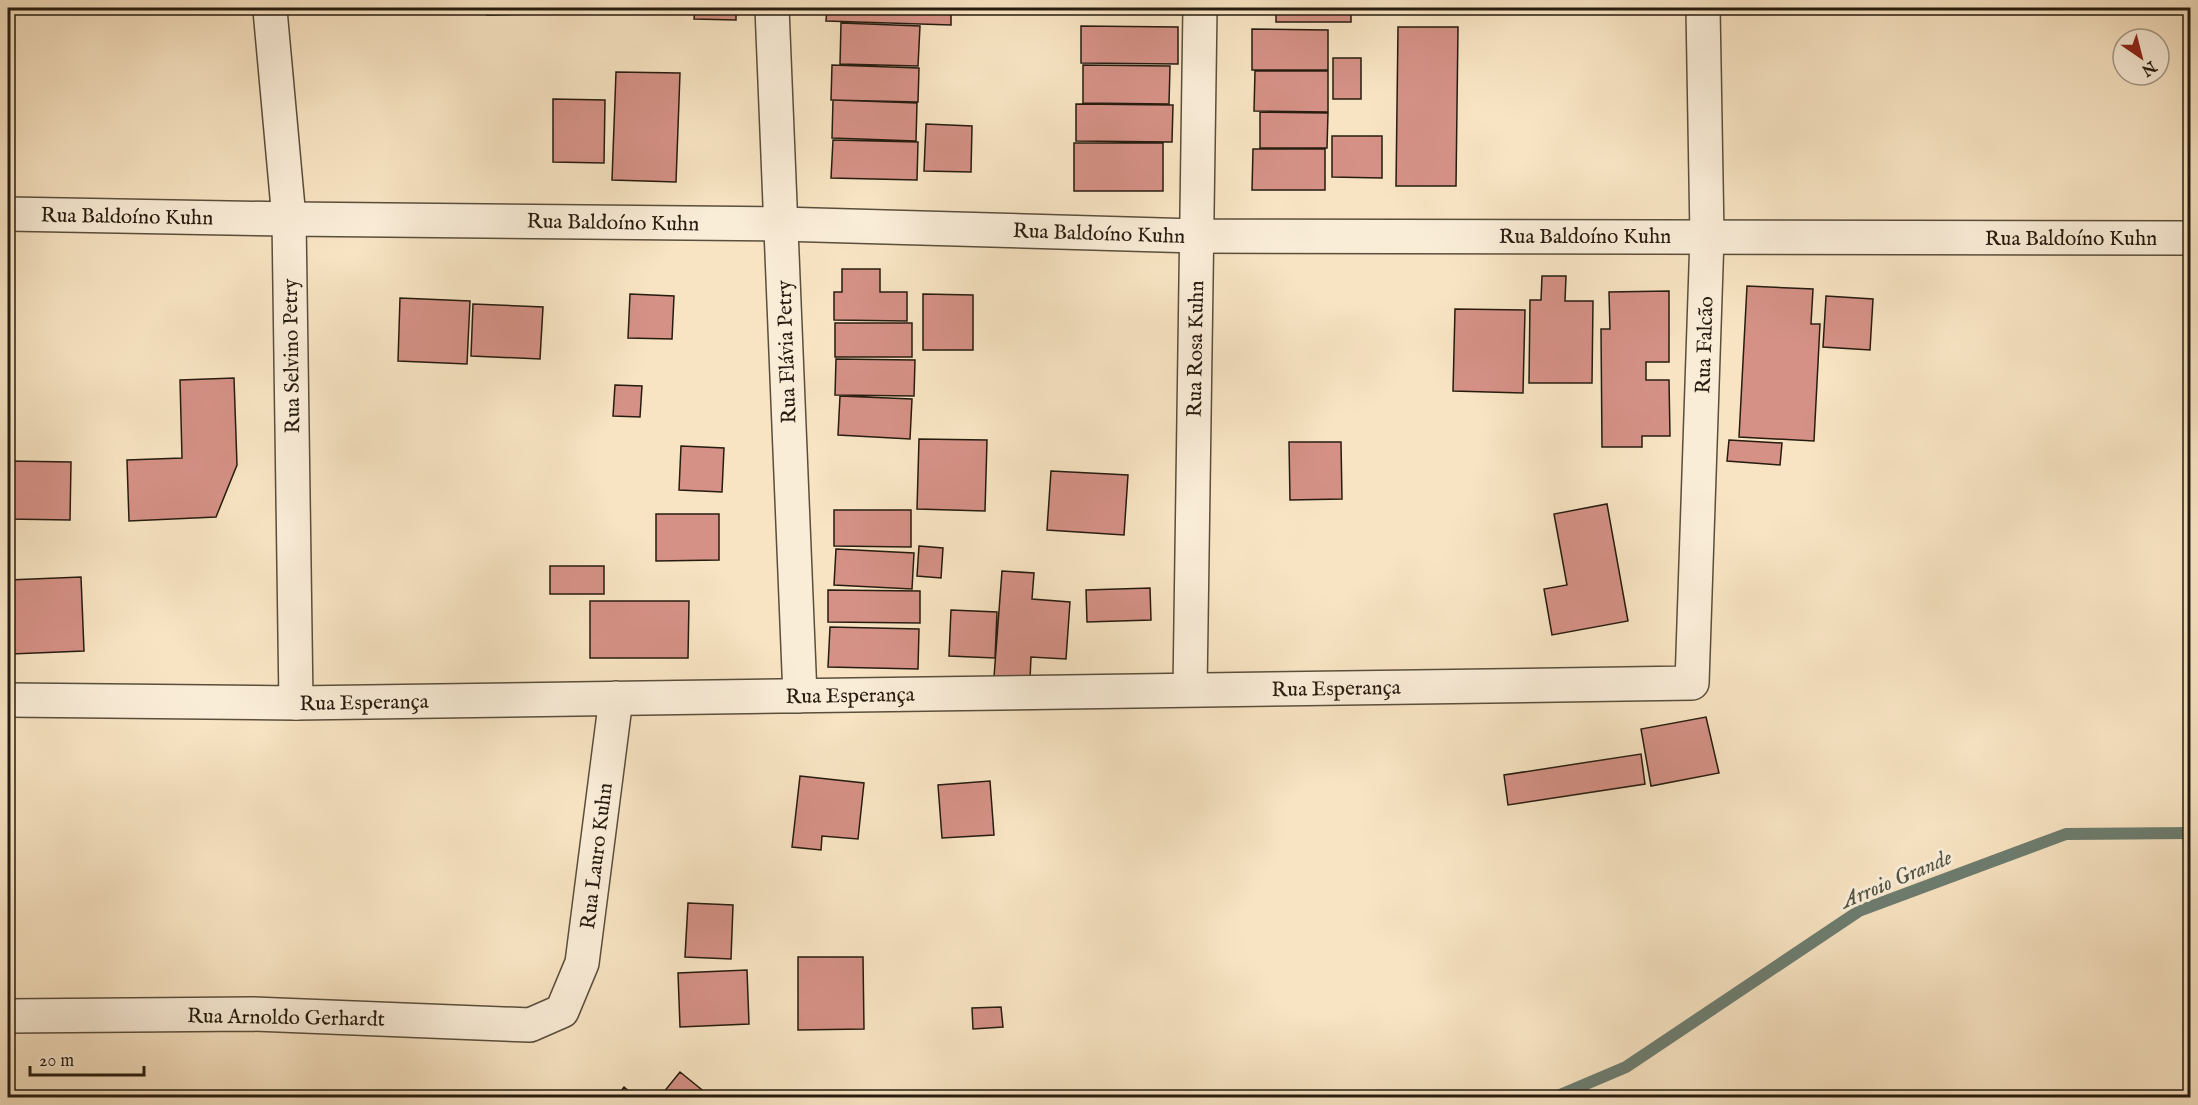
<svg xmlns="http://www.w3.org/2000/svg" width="2198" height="1105" font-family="'IM FELL English',serif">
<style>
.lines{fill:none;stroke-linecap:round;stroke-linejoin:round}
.stream{stroke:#6d7e71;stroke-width:12}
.building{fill:#d59186;stroke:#261c0f;stroke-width:1.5}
.minor-casing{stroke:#5a4e3c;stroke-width:36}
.tertiary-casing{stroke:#5a4e3c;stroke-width:36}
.minor{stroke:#faedd8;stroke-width:33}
.tertiary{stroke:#faedd8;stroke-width:33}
.labels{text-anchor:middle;stroke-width:6;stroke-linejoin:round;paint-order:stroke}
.street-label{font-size:21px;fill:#261c0f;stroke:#faedd8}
.water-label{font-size:22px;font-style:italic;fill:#505548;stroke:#faedd8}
</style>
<rect width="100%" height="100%" fill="#f8e4c3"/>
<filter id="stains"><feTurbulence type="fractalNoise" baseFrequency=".00333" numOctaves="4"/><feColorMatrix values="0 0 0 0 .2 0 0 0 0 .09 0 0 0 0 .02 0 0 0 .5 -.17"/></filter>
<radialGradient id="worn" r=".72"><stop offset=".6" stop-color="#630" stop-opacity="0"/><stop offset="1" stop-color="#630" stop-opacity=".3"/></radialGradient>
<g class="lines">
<!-- stream -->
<path class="stream" d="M1553,1098L1626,1067L1859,911L2066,834L2190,833"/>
</g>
<!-- building -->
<path class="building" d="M487,8H538V14L487,15Z
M695,8H736V20L694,19Z
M827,8H951V25L826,21Z
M1276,8H1351V22H1276Z
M841,23L920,26L918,66L840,64Z
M1081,26L1178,27V64L1081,63Z
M1398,27H1458L1456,186H1396Z
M1252,29L1328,30V70H1252Z
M1333,58H1361V99H1333Z
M832,65L919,68L918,102L831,100Z
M1083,65L1170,66L1169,104L1083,103Z
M1255,71H1328V112L1254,111Z
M616,72L680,73L676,182L612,180Z
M553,99L605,100L604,163L553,162Z
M833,100L917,103L916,141L832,138Z
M1076,104L1173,105L1172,142L1076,141Z
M1260,112L1328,113L1327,148H1260Z
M926,124L972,126L971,172L924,171Z
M1332,136H1382V178L1332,177Z
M833,140L918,142L917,180L831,178Z
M1074,143H1163V191H1074Z
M1253,149H1325V190H1252Z
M842,269H880V292H907V321L834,320V292H842Z
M1542,276H1566L1565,301H1593L1592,383H1529L1530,300H1541Z
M1747,286L1813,289L1811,324H1820L1814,441L1739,437Z
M1669,291V362H1646V380H1669L1670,436H1642V447H1602L1601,329H1610L1609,292Z
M630,294L674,296L672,339L628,338Z
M923,294L973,295V350H923Z
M1826,296L1873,299L1870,350L1823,347Z
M400,298L470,301L467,364L398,361Z
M473,304L543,307L540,359L471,356Z
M1455,309L1525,310L1523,393L1453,391Z
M835,323H912V357H835Z
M836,359L915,360L914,396L835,395Z
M234,378L237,465L216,517L129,521L127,460L182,458L180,380Z
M615,385L642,386L640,417L613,416Z
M840,396L912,399L910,439L838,435Z
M919,439L987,440L985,511L917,509Z
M1729,440L1782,443L1780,465L1727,461Z
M1289,442H1341L1342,499L1290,500Z
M681,446L724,448L722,492L679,490Z
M8,461L71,462L70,520L8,519Z
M1051,471L1128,475L1124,535L1047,530Z
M1607,504L1628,621L1552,635L1544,589L1567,585L1554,514Z
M834,510H911V547L834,546Z
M656,514H719V560L656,561Z
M919,546L943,548L941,578L917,576Z
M836,549L914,553L912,589L834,585Z
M550,566H604V594H550Z
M1002,571L1034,573L1032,599L1070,602L1066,659L1031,657L1030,679L994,677Z
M81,577L84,651L11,654L8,580Z
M1150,588L1151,620L1087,622L1086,590Z
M828,590L920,591V623L828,622Z
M590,601H689L688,658H590Z
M951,610L997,612L995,658L949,656Z
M830,627L919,629L918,669L828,667Z
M1706,717L1719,773L1651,786L1641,729Z
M1641,754L1645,784L1508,805L1504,775Z
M8,773H12L9,848H8Z
M800,776L864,783L858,839L822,836L821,850L792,847Z
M990,781L994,835L942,838L938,785Z
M688,903L733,905L731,959L685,957Z
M798,957H863L864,1029L798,1030Z
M747,970L749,1024L680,1027L678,973Z
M1001,1007L1003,1027L973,1029L972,1008Z
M680,1072L712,1098H659Z
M624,1087L637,1098H616Z"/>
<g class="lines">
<defs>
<path id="minor" d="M772,8L800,696
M8,214L289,219L270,10
M1190,690L1200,8
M296,703L1692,683L1707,237L1703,8
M8,1016L253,1014L530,1025L562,1011L582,963L616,698"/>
<path id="tertiary" d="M8,700L296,703L289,219L780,224L1196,236L2190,238"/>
</defs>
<!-- minor casing -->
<use href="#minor" class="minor-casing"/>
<!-- tertiary casing -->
<use href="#tertiary" class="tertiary-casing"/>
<!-- minor -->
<use href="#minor" class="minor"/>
<!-- tertiary -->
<use href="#tertiary" class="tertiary"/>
</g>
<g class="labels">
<!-- street labels -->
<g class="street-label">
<text transform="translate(127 216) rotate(1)" y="7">Rua Baldoíno Kuhn</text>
<text transform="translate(613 222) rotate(1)" y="7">Rua Baldoíno Kuhn</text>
<text transform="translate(1099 233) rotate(2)" y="7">Rua Baldoíno Kuhn</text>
<text x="1585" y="243">Rua Baldoíno Kuhn</text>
<text x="2071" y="245">Rua Baldoíno Kuhn</text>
<text transform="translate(1704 345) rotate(-88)" y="7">Rua Falcão</text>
<text transform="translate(1195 349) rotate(-89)" y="7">Rua Rosa Kuhn</text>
<text transform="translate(786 352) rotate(-92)" y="7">Rua Flávia Petry</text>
<text transform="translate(291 356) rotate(-91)" y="7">Rua Selvino Petry</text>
<text transform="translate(1336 688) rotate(-1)" y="7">Rua Esperança</text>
<text transform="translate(850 695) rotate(-1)" y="7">Rua Esperança</text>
<text transform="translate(364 702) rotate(-1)" y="7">Rua Esperança</text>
<text transform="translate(596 856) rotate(-83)" y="7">Rua Lauro Kuhn</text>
<text transform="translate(286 1017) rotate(1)" y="7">Rua Arnoldo Gerhardt</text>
</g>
<!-- water labels -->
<g class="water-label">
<text transform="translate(1896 878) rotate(-23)" y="8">Arroio Grande</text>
</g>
</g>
<!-- margin -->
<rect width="2198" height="1105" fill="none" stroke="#f8e4c3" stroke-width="30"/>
<rect x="9" y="9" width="2180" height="1087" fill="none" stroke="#261c0f" stroke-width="3"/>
<rect x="15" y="15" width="2168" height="1075" fill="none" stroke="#261c0f" stroke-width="1.5"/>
<!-- north arrow -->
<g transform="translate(2141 57) rotate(145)"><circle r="28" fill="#faedd8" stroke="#a59988" stroke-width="1.5"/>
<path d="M0-4.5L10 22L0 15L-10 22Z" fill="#8f2418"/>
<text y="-9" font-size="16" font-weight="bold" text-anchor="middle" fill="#261c0f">N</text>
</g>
<!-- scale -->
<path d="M30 1066v9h114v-9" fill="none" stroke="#261c0f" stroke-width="3"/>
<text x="39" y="1066" font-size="18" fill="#261c0f" stroke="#faedd8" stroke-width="4.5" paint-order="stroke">20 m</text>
<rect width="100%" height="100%" filter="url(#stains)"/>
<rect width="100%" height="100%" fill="url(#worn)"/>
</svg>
